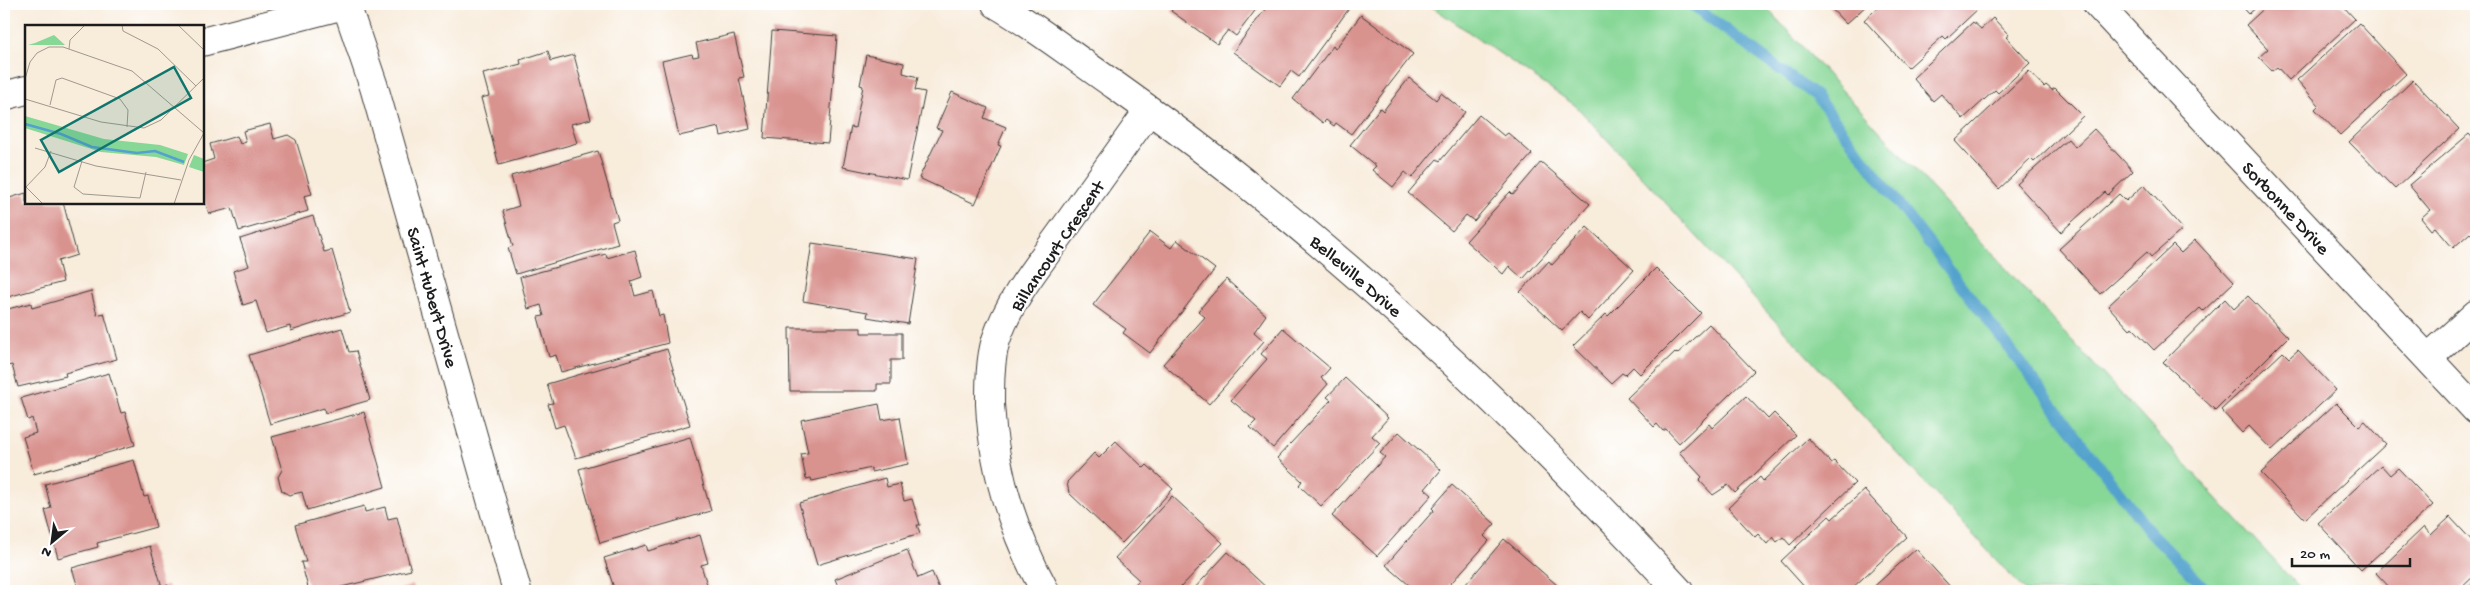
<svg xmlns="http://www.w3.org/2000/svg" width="2480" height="595" font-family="'Gochi Hand',sans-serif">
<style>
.green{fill:#87d797;stroke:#527a5a}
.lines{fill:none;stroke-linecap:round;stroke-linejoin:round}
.stream{stroke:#53a2cd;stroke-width:11}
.building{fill:#d9938f}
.street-casing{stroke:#3d3b39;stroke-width:30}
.street{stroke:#fff;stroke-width:28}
.labels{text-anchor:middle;stroke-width:4;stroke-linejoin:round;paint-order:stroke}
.street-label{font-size:19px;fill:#1c1c1c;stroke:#fff}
.inset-river{fill:none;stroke:#53a2cd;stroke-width:2.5}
.inset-road{fill:none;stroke:#a0998f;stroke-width:1}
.view{fill:#0f766e;fill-opacity:0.15;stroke:#0f766e;stroke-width:2.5}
.inset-edge{fill:none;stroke:#1c1c1c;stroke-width:2.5}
</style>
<rect width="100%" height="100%" fill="#fff"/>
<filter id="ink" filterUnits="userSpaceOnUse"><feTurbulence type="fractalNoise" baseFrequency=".02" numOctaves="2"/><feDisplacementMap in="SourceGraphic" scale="10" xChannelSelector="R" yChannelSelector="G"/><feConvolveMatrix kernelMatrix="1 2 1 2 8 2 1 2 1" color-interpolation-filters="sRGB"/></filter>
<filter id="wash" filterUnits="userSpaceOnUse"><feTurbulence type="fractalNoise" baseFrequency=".0096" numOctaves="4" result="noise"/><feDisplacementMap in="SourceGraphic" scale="20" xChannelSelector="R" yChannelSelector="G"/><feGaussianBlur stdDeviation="1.12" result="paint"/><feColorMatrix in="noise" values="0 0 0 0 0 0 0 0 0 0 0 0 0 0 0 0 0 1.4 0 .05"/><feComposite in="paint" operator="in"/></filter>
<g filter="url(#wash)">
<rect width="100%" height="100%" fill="#f8ecdb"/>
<!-- green -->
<path class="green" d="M1428,4H1763L2302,591H2025L1576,106Z"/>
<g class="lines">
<!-- stream -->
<path class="stream" d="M1691,4L1816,96L2150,532L2208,591"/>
</g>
<g id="blocks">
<!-- building -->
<path class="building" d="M1176,4H1260L1236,36L1228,30L1217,44L1171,11Z
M1269,4H1348L1351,6L1299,77L1291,71L1280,86L1233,52Z
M1827,4H1868L1846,24Z
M1882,4H1976L1979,8L1946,39L1943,36L1908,68L1864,20Z
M2240,4H2260L2249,14Z
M2269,4H2341L2355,19L2289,80L2277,67L2272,71L2259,57L2268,49L2246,25Z
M1361,15L1413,54L1351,134L1336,123L1334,126L1326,120L1323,123L1293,99L1333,46L1335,49Z
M1993,18L2009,35L2006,37L2030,63L1998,93L1995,90L1963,119L1941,94L1933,101L1913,78L1973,22L1981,29Z
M2359,23L2406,74L2340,135L2315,109L2319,105L2297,80Z
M772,31L837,36L828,143L764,138Z
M734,34L744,77L739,78L750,129L721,136L719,127L679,136L662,61L692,54L693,57L699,56L696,43Z
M548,51L551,61L574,55L591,119L571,124L577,143L499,165L481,98L489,96L483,74L521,64L520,60Z
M866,55L904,63L903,73L918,77L915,90L925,92L907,180L843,167L851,127L855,128L863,86L860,85Z
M2029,71L2044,87L2046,85L2052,90L2055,88L2083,116L2034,162L2031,159L1999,189L1955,141Z
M1409,78L1436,100L1441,93L1465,112L1412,178L1405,172L1393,187L1372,170L1376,166L1350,145L1380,108L1383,111Z
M2413,80L2459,129L2395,189L2349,142Z
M952,92L988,108L984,118L1006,127L998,145L1001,146L975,204L919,178L942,130L936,128Z
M1479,115L1504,136L1508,133L1532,154L1474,221L1466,215L1452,231L1408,193L1437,159L1440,161Z
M270,124L274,139L288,135L296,140L312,194L304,196L308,211L239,231L232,208L209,214L202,192V163L214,159L210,144L237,136L240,144L246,142L243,131Z
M2094,129L2133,171L2108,195L2105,192L2061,232L2017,184L2068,139L2075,147Z
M2469,134L2476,142V235L2474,237L2470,233L2453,248L2435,227L2431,230L2421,218L2430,210L2409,185Z
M598,151L618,220L612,222L618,244L516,274L508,248L513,246L503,211L519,206L511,176Z
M1541,162L1590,204L1523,279L1509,266L1503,274L1466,241L1510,192L1513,195Z
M2144,185L2183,229L2151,257L2147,252L2100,294L2059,249L2119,194L2126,201Z
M26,193V202H63L77,255L58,261L63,282L4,298V202L7,201L6,199Z
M313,216L324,252L332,250L350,312L291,331L290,326L266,333L256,301L243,305L233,271L249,266L240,239Z
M1587,227L1634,270L1588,320L1580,312L1562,331L1520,292L1549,261L1552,265Z
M1150,232L1171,248L1177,240L1215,269L1150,353L1123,333L1126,329L1093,305Z
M2195,240L2234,282L2203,311L2200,308L2154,350L2132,327L2130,330L2108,306L2173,245L2181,253Z
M812,243L918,259L908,324L867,317L868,312L803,301Z
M635,250L642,277L631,281L635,296L653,291L659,316L663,315L668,343L561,372L556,355L549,357L538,317L544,316L541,305L528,309L520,277L606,254L607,258Z
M1656,268L1701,313L1640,374L1633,367L1625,375L1622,373L1611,383L1573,346L1606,314L1608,316Z
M1226,279L1266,315L1254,332L1264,341L1209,404L1163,364L1205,317L1198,311Z
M91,291L97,315L104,313L117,359L65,373L66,376L18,387L12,365L4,367V310L31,303L32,308Z
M2248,296L2288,337L2215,410L2163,362L2225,299L2234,309Z
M1709,324L1754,371L1679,443L1666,429L1663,431L1657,424L1654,427L1627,398L1675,352L1677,354Z
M342,328L349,352L356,351L370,400L325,413L324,408L270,424L249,355Z
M789,328H861V333H902V360H891V384H877V391H790Z
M1283,328L1330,368L1321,378L1328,384L1273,448L1250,427L1256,421L1231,400L1267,359L1261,354Z
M667,349L690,425L576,458L564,425L555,428L548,404L553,403L547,384Z
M2298,350L2336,390L2272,450L2249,426L2242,433L2221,410L2283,352L2289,358Z
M109,373L121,413L125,412L135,445L34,474L23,437L36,433L32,418L28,420L21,398Z
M1345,378L1388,418L1372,436L1380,443L1321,506L1299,485L1302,481L1277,458L1331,400L1327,397Z
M1746,396L1768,419L1774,413L1796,435L1735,493L1728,485L1713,495L1699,480L1702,477L1679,452L1709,424L1712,428Z
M2336,403L2359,426L2365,421L2386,444L2305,519L2261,473Z
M879,404L882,420L900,417L908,464L871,472V468L812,481L811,478L806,479L801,454L808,453L801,420Z
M364,412L385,487L307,510L302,492L289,495L282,491L278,477L282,470L272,437Z
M1399,432L1441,470L1425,489L1432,495L1377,556L1332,516L1385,457L1380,453Z
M690,437L711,511L600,543L579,469Z
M1808,438L1831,463L1834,461L1855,483L1790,545L1783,537L1777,542L1773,537L1767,544L1758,534L1755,537L1728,508L1760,477L1763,481Z
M1116,441L1144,468L1147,465L1173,489L1122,543L1069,493L1067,482L1094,453L1099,458Z
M134,460L144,497L148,496L156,527L97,543L98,547L58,558L45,510L51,508L45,484Z
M2381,465L2390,475L2398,468L2433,505L2361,570L2318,523Z
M885,478L887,487L900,484L904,501L912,499L920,525H917L920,533L817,565L799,503Z
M1452,485L1495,524L1484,536L1489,541L1444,591H1416L1386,565L1434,510L1432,508Z
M1864,490L1907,537L1849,591H1813L1810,588L1808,591L1781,561L1829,516L1832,519Z
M1172,496L1223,543L1177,591H1132L1130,590L1139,580L1115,558Z
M364,506L365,512L385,507L388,519L397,517L411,570L325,591H309L301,562H306L295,525Z
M2450,517L2476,545V574L2458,591H2393L2376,573L2424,527L2431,535Z
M700,535L708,563L701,565L709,591H615L604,558L646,545L648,551Z
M1504,539L1557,585L1551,591H1460Z
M150,546L162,587L168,585L170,591H79L72,568Z
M1916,549L1954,591H1869Z
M907,550L918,578L932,572L940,591H840L835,579Z
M1228,552L1270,591H1192Z
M2473,584L2476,591H2465Z
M413,585L415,591H395Z"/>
</g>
</g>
<g filter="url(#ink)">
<use href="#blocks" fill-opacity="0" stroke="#3d3b39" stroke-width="1"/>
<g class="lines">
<defs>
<path id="street" d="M346,4L374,87L517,591
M996,4C1038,28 1076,59 1116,86C1323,232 1508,405 1679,591
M2097,4L2476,410
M202,42L348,4
M4,96L26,90
M2428,358L2476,314
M1045,591C1013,532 993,471 990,404C990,384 990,359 996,340C1009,301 1035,269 1059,236C1089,194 1119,152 1149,110"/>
</defs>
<!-- street casing -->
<use href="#street" class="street-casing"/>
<!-- street -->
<use href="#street" class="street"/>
</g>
</g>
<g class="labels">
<!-- street labels -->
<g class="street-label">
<text transform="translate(2287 207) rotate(47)" y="7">Sorbonne Drive</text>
<text transform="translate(1056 245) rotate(-56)" y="7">Billancourt Crescent</text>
<text transform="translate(1357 275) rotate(41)" y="7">Belleville Drive</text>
<text transform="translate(434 297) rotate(74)" y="7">Saint Hubert Drive</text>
</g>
</g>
<!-- overview -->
<g transform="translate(25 25)">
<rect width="179" height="179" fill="#f8ecdb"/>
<path d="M29,10L40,20H3L10,18ZM0,91L79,114L135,120L163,129L159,140L131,132L76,127L0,103ZM169,130L179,134V147L164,142Z" fill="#87d797"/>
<path class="inset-river" d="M0,99L36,109L67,122L112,128L130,126L159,137"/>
<path class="inset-road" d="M97,0L98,6L133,24L171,61M153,0L179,25M44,24L45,15L60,0M0,54L5,37L12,28L24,22H38L107,46L179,108M0,74L76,97L119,103L136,95L179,53M25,80L31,55L37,53L95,74L103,85L102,102M10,123L71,141L156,155M57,136L49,162L58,169L115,173L121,147M0,161L18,179M0,163L20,142L26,126M149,179L164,135L179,108"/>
<path class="view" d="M149,42L166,73L34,147L16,115Z"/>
<rect width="179" height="179" class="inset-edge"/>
</g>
<!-- margin -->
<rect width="2480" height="595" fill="none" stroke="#fff" stroke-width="20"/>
<!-- north arrow -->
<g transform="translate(52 542) rotate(209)" stroke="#ffffff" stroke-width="4" paint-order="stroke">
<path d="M0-4L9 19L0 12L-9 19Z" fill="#1c1c1c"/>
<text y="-8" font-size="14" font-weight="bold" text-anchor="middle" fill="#1c1c1c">N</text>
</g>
<!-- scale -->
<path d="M2292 558v8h118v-8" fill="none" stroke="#1c1c1c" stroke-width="2.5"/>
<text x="2300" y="558" font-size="15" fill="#1c1c1c" stroke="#ffffff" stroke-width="4" paint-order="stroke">20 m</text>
</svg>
